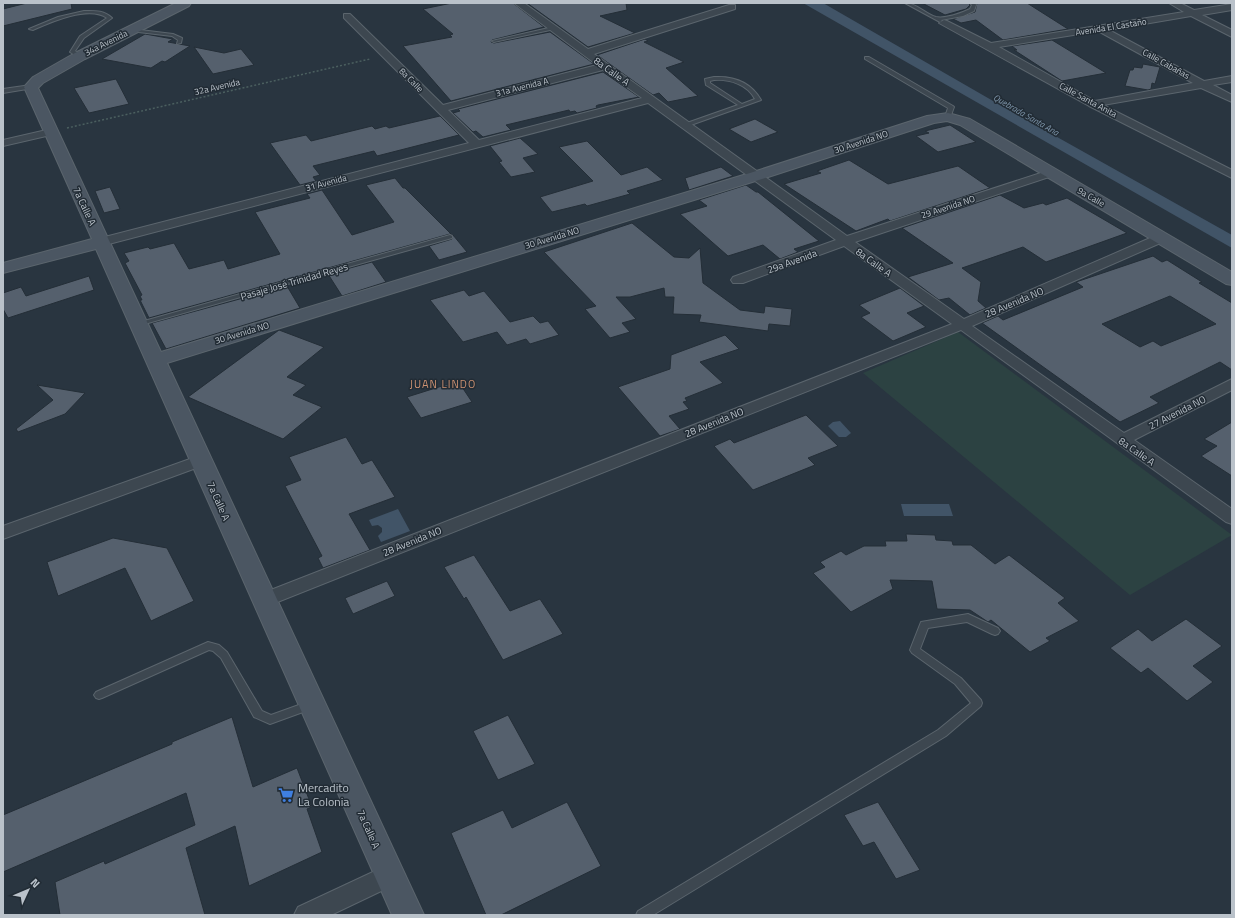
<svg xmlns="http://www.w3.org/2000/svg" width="1235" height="918" font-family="'Titillium Web',sans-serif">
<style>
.green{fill:#2c4242}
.water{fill:#415467}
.building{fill:#55606d;stroke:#242e37;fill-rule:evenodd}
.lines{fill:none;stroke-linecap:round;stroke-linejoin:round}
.lane-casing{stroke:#5b656d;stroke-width:2}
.street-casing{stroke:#5b656d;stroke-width:2}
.secondary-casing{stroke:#5b656d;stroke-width:2}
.path{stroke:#4b5f5f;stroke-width:1.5;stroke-dasharray:2 2;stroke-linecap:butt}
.lane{fill:#3d4750;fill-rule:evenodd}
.street{fill:#3d4750;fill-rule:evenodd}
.secondary{fill:#4b5662;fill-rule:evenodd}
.labels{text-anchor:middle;stroke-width:3;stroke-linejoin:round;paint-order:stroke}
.far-street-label{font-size:9px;fill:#bac2ca;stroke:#222c35}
.far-water-label{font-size:9px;font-style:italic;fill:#7e95aa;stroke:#222c35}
.street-label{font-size:10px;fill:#bac2ca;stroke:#222c35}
.neighbourhood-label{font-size:11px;letter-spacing:1px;fill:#cc9172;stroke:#222c35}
.near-poi-label{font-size:12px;fill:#bac2ca;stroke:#222c35;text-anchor:start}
</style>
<rect width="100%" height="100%" fill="#293540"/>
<!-- green -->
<path class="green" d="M958,332L1232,535L1130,595L863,373Z"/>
<!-- water -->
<path class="water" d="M803,3H823L1007,109L1232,235V248Z
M840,421L851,433L846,437H839L828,426L833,422Z
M901,504H949L953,516H904Z
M398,509L410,531L381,542L378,536L382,532V528L378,525L372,526L369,520Z"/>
<!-- building -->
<path class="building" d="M27,3H71L72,9L3,26V9Z
M452,3H513L544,27L492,40L491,42L494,43L550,32L594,64L451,101L403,46L452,37L450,35L453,34L423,9Z
M527,3H626L627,10L600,16L635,33L588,47Z
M922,3H968L970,5L966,9L945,15Z
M977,3H1027L1068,29L1003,40L976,20L961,23L953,19L975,12Z
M145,34L173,39L168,42L190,46L165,62L162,61L151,68L102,59Z
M645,39L648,41L644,42L684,62L666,68L698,96L668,102L659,93L653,95L597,55Z
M1052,40L1106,73L1062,81L1014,50H1017L1012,46Z
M194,47L224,53L241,49L254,65L213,74Z
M1143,64L1160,67L1155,84L1152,83L1151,89L1148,90L1125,86L1130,70H1133L1134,67L1142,68Z
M603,72L639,97L598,105L596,106L597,108L577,113L575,111L570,112L569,110L506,125L511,130L483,137L476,131L473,132L453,113L460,111L458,109Z
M116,79L129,104L89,113L74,88Z
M440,116L459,135L377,156L374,151L313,166L320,175L313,177L316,181L300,185L270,143L306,135L311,141L372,126L375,129L386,126L389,128Z
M755,119L778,132L751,142L729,129Z
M950,125L976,142L938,152L916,136L929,133L925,131Z
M520,138L538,154L523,158L535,172L511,177L499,162L502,161L490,146Z
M587,141L621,175L647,167L663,180L627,191L630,194L587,206L585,204L552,212L540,197L593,181L559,147Z
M849,160L888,184L958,166L990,188L890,221L888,219L856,231L784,184L821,173L817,171Z
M721,167L733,176L689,190L685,178Z
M395,178L403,188H405L452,235L450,234L149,318L140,300H142L140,296L142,295L125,263L129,261L124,253L148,247L150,249L174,243L189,269L224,260L228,269L280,254L255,212L310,198L307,194L322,190L352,235L394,222L366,185Z
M746,185L756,192H758L819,241L794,249L798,252L780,259L763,245L728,256L680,214L707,206L699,200Z
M110,187L120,209L104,213L95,191Z
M1000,195L1024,208L1043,203L1046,205L1067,198L1127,233L1046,262L1023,247L962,268L981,282L978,301L986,308L970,315L949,298L939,300L908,277L953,263L902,228Z
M632,223L674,257L689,258L700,248L703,283L740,310L764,313L765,306L792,309L790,326L769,324L768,331L699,322L701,315L673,314L674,297H665L664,288L630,297H616L636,319L622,323L630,332L610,338L585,309L596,306L544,252Z
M453,235L467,252L439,260L429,246L452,239Z
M1153,256L1162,262L1167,260L1202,282L1199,283L1232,303V370L1220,362L1150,397L1159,403L1120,422L982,323L998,316L1003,320L1083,287L1076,282ZM1170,296L1216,324L1161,346L1153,341L1140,347L1102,324Z
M372,262L386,282L342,296L328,274Z
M89,276L94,290L8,318L3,309V293L21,287L26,296Z
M287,286L300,308L166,349L152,323Z
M900,288L924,306L907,313L926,327L893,341L861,317L870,313L859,305Z
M464,290L469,296L484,291L510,322L533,316L540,323L548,321L559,335L530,344L526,339L507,345L497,332L463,342L430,300Z
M279,330L324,347L287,377L306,385L293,395L322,407L283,439L188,397Z
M725,335L739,349L700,362L723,383L685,398L687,401L683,402L689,409L669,416L680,429L660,436L618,387L670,369L671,355Z
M458,381L472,402L421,418L407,397Z
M37,385L85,393L65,414L18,432L16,429L53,400Z
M806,415L838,446L808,458L815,465L753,490L714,446L730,439L734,443Z
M1232,422V476L1201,456L1217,446L1204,439Z
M346,437L362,464L372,460L395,497L349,514L370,550L323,568L318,558L322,556L285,486L301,480L289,457Z
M906,534L935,535L936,540L952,541L953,545H971L995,564L1009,555L1065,598L1058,603L1079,621L1046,638L1050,641L1030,652L991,620L988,622L970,610L937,609L932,581L890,580L893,589L851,612L813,573L825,567L820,562L841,551L846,555L864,546H886L885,541H907Z
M113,538L167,548L194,601L151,621L125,568L58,596L47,562Z
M474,555L510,611L540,599L563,634L503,660L466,597L464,599L444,567Z
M387,581L395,596L353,614L345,598Z
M1186,619L1222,646L1193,666L1213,682L1187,701L1148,668L1141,673L1110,648L1138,629L1152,641Z
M508,715L535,764L498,780L473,731Z
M232,717L253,787L297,768L312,807L307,809L322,852L249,886L235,826L186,848L205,915H60L55,882L104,861L105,864L195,825L186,793L3,872V815L172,744V742Z
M567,802L601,866L501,915H486L451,833L503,810L512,828Z
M878,802L920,870L896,879L874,842L863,846L844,815Z"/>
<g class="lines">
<defs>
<path id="lane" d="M905,3C917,3 925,14 936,17C945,19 962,13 970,9L972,5L970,3H975L976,5L974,11L963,16L941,20L942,21L940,22Z
M84,11C94,11 104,10 112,18L84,38L75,51L82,55V57H78L70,52L80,36L107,18C89,5 51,22 33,30L29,29L58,17Z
M553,27H555V29L494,42L492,41Z
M132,29L173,34L182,38L181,43L177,44L178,40L172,36L130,31V29Z
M865,57H869L953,106L954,107L950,118L945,117L948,108L865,59Z
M714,77C733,76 751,82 761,100L688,126H684V124L738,105L706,85L705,79ZM714,80C730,79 747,84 755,99L742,104L710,83V81Z
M31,85L33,86V88L3,93V89Z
M450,235L452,236V238L141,325H137L136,324L137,323Z
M968,614L998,628L1000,631L998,634L995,635L992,634L967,622L928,628L920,649L961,678L981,700L982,703L981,706L946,736L653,915H636L638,911L938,730L971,703L955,684L912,653L910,650L921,622Z
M208,642L219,645L227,652L262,711L271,715L310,701L314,702L315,705L314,708L270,724L254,717L221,658L213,651L209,650L102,698L99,699L96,698L94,695L96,692Z"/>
<path id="street" d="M514,3H524L588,49L729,5H735V9L594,54L847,236L1047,171H1055L1057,173L1055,175L855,242L964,319L1157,235H1165L1167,238L1165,241L972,326L1124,433L1232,379V390L1134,440L1232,509V524L1226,522L961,330L270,605L264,607L258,605L255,600L258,595L952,324L844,246L743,283H733L731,280L733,277L836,240L648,103L105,245L101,246L95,242L97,239L469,143L344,18V14H350L443,105L597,65ZM603,70L642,98L479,140L448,110Z
M1169,3H1180L1194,10L1232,4V10L1202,15L1232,30V37L1191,16L1109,30L1204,81L1232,76V82L1213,85L1232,95V102L1201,88L1103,105L1232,170V178L1089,106L939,23L944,20L947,21L991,43L1184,12ZM1098,31L1193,83L1095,101L999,47Z
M51,129L55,130L56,132L55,134L3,146V140Z
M201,455L207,456L209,460L207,464L3,539V526Z
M390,864L398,867L401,875L398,883L331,915H294L298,907Z"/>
<path id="secondary" d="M176,3H191L189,6L85,59L43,83L38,88L161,352L750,173L927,116L948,113L970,119L1232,272V285L1226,284L960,125L947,121L934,123L762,179L167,363L424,915H392L96,249L3,273V263L92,239L24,87L33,77L75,53Z"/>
</defs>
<!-- lane casing -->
<use href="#lane" class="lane-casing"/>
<!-- street casing -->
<use href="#street" class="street-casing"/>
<!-- secondary casing -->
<use href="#secondary" class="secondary-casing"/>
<!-- path -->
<path class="path" d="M67,128L370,59"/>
<!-- lane -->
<use href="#lane" class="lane"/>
<!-- street -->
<use href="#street" class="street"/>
<!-- secondary -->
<use href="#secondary" class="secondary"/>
</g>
<!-- icons -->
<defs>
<symbol id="supermarket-bare" viewBox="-9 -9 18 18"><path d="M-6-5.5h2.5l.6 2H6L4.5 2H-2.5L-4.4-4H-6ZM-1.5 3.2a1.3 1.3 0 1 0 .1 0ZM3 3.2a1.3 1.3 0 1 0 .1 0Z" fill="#3f7fe0" stroke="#222c35" stroke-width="2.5" paint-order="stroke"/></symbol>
</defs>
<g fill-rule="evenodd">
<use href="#supermarket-bare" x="275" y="784" width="22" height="22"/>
</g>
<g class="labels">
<!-- far-street labels -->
<g class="far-street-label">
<text transform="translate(1111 27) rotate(-9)" y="3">Avenida El Castaño</text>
<text transform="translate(106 43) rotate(-27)" y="3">34a Avenida</text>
<text transform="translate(1166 64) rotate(29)" y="3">Calle Cabañas</text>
<text transform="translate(411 80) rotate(45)" y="3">8a Calle</text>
<text transform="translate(217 87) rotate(-13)" y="3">32a Avenida</text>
<text transform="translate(522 87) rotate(-14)" y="3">31a Avenida A</text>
<text transform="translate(1088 100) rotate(28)" y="3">Calle Santa Anita</text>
<text transform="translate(861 142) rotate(-18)" y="3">30 Avenida NO</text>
<text transform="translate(326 183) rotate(-15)" y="3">31 Avenida</text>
<text transform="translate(1091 197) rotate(30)" y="3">9a Calle</text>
<text transform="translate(948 207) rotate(-18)" y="3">29 Avenida NO</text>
<text transform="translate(552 238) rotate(-17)" y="3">30 Avenida NO</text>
<text transform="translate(242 333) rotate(-17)" y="3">30 Avenida NO</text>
</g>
<!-- far-water labels -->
<g class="far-water-label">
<text transform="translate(1026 115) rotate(30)" y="3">Quebrada Santa Ana</text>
</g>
<!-- street labels -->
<g class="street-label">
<text transform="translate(612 71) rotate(36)" y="4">8a Calle A</text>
<text transform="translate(85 206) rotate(65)" y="4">7a Calle A</text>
<text transform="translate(792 261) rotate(-20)" y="4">29a Avenida</text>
<text transform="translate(874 262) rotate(36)" y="4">8a Calle A</text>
<text transform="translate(294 281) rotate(-16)" y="4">Pasaje José Trinidad Reyes</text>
<text transform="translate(1014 302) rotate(-23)" y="4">28 Avenida NO</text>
<text transform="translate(1177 412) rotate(-27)" y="4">27 Avenida NO</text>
<text transform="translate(714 422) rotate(-22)" y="4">28 Avenida NO</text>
<text transform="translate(1137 451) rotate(35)" y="4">8a Calle A</text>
<text transform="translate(219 501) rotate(66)" y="4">7a Calle A</text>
<text transform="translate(412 541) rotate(-22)" y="4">28 Avenida NO</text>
<text transform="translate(369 829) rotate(66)" y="4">7a Calle A</text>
</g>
<!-- neighbourhood labels -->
<g class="neighbourhood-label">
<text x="443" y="388">JUAN LINDO</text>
</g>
<!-- near-poi labels -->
<g class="near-poi-label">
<text x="298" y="792">Mercadito<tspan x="298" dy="14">La Colonia</tspan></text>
</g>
</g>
<!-- border -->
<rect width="1235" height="918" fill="none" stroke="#bac2ca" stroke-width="8"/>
<!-- north arrow -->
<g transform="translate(28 890) rotate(46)" stroke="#222c35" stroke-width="3" paint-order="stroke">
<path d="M0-3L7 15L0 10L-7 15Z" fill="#bac2ca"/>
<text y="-6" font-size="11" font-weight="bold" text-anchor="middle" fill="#bac2ca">N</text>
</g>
</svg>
